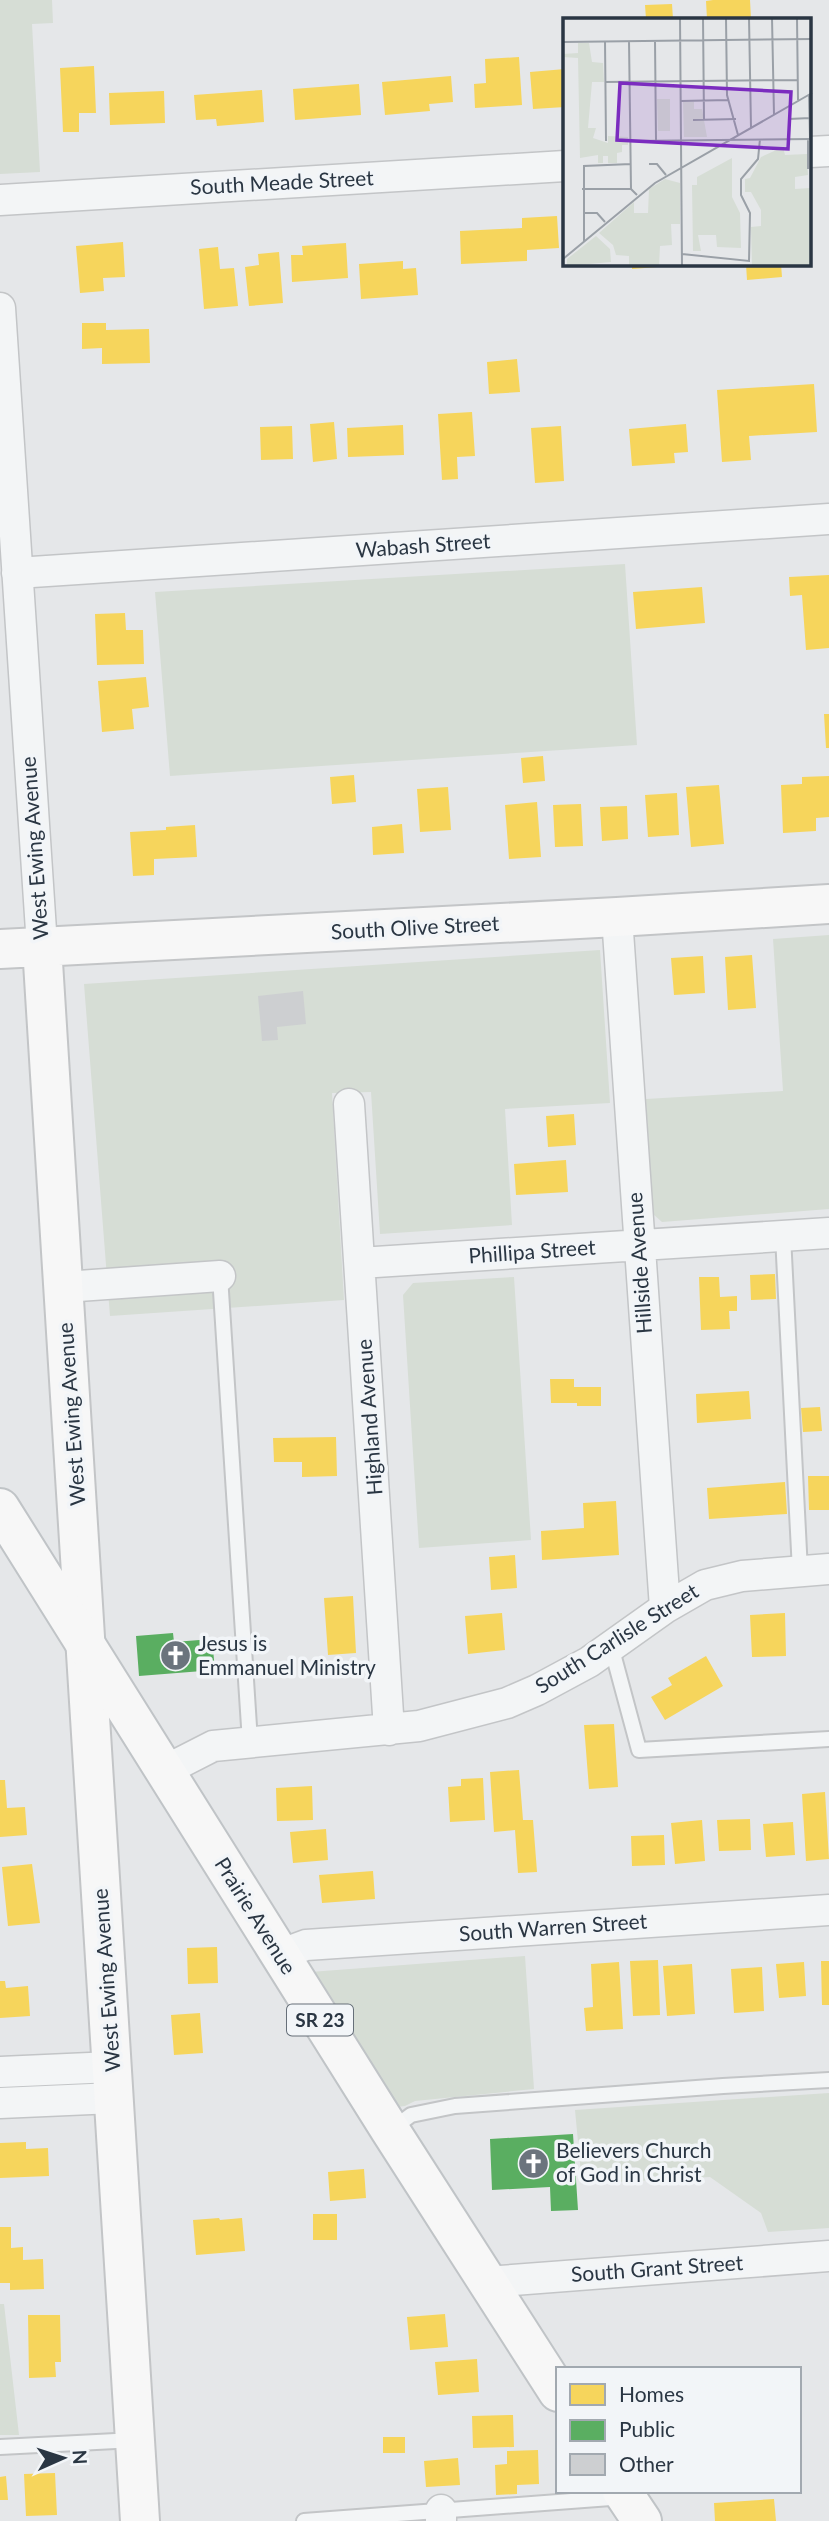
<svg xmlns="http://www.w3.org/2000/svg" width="829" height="2521" font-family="Lato,sans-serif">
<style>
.green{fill:#d6ddd5}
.homes{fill:#f6d55c}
.public{fill:#5aae61}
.building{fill:#cdcfd1}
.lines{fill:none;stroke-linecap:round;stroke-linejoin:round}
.lane-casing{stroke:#c3c5c7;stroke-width:18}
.street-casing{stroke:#c3c5c7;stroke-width:33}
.secondary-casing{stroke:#c3c5c7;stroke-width:42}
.primary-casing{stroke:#c0c4c7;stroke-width:42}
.lane{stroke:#f3f5f6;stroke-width:14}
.street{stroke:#f3f5f6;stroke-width:30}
.secondary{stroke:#f7f7f7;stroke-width:38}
.primary{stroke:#f7f7f7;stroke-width:38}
.labels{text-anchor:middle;stroke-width:7;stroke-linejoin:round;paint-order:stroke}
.shield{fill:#f2f5f8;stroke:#666f79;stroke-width:2}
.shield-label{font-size:19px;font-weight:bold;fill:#2a3643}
.street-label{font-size:21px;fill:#2a3643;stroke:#f2f5f8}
.poi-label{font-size:21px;fill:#2a3643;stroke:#f2f5f8;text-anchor:start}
.inset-road{fill:none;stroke:#9aa0a7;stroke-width:2}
.view{fill:#7b2cbf;fill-opacity:0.15;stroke:#7b2cbf;stroke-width:3.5}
.inset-edge{fill:none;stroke:#2a3643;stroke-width:3.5}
</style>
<rect width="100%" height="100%" fill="#e5e7e9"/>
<!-- green -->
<path class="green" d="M0,0H52L53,23L32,24L40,172L0,174Z
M625,564L637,745L170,776L155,592Z
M829,935V1209L662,1222L653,1214L646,1099L783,1091L773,939Z
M600,950L610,1103L505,1109L512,1225L380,1234L371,1092L332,1093L344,1300L110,1316L84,984Z
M514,1277L531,1540L419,1548L403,1295L413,1283Z
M525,1956L534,2089L415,2101L405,2106L397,2107L310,1972Z
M829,2093V2228L768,2232L761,2213L710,2177L582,2184L575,2110Z
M0,2304H4L19,2435H0Z"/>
<!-- homes -->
<path class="homes" d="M713,0H750L751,19H707L706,1Z
M672,4L673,19H646L645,5Z
M519,57L522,105L475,108L474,84L486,83L485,59Z
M94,66L96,113H79V132H63L60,68Z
M565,69V107L533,109L530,72Z
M451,76L453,102L429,104L430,111L385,115L382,82Z
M359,84L361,115L295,120L293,89Z
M262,90L264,122L217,126L216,119L196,120L194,95Z
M164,91L165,123L110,125L109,93Z
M557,216L559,248L527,250V261L461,264L460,231L522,228V218Z
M123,242L125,277L103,278L104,291L80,293L76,246Z
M346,243L348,278L292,282L291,255H303L302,246Z
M218,247L220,269L234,268L238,306L204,309L199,249Z
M279,252L283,303L249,306L245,267L259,265L258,254Z
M403,261V269L416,268L418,295L361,299L359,264Z
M632,264H670V266L632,269Z
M746,264H781L782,277L747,280Z
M82,323H106V330L149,329L150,363L102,364V348L82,349Z
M517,359L520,392L489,394L487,362Z
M814,384L817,432L749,436L751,460L722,462L717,390Z
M472,412L475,456L457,457L458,479L442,480L438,414Z
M334,422L337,459L313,462L310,424Z
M686,424L688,452L674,453L675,463L632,466L629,429Z
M403,425L404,455L348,457L347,428Z
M292,426L293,459L261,460L260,427Z
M561,426L564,481L535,483L531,428Z
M829,575V648L806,650L802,595L790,596L789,577Z
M702,587L705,623L636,629L633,592Z
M125,613L126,630H143L144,664L97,665L95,614Z
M146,677L149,707L132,709L134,729L102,732L98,681Z
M824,714H829V748H826Z
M543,756L545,781L523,783L521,758Z
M354,775L356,802L332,804L330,777Z
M829,776V817L816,818V831L783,833L781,785L802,784V777Z
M719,785L724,844L691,847L686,787Z
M448,787L451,830L420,832L417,789Z
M677,793L679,835L648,837L645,795Z
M537,802L541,857L509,859L505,805Z
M581,804L583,846L555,847L553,805Z
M627,806L628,839L602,841L600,807Z
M402,824L404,853L373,855L372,827Z
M195,825L197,857L154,859V875L133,876L130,832L166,830V827Z
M752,955L756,1008L728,1010L725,957Z
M703,956L705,993L674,995L671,958Z
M574,1114L576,1145L548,1147L546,1116Z
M566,1160L568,1192L516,1195L514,1164Z
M775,1274L776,1299L751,1300L750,1275Z
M699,1277H719L720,1297L737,1296V1311H729L730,1329L701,1330Z
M550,1379H574V1387H601V1406H577V1403H551Z
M749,1391L751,1419L697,1423L696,1394Z
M820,1407L822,1431L803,1432L801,1408Z
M336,1437L337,1476L302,1477V1462H274L273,1438Z
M808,1476H829V1510H809Z
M785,1482L787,1514L709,1519L707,1488Z
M616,1501L619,1555L542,1560L541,1531L584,1528L583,1503Z
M515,1555L517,1588L491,1590L489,1557Z
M353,1596L356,1653L328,1655L324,1598Z
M502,1613L505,1650L468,1654L465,1616Z
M785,1613L786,1656L752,1657L750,1615Z
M706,1656L723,1686L665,1720L651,1697L672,1685L668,1678Z
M614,1724L618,1787L589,1789L584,1725Z
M519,1770L523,1820H533L537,1872L518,1873L515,1830L494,1832L490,1772Z
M483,1778L485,1820L450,1822L448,1787L461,1786V1779Z
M0,1780H5L7,1808L25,1807L27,1835L0,1837Z
M312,1786L313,1820L277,1821L276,1788Z
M825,1792L829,1859L806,1861L802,1794Z
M750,1819L751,1850L719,1851L717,1820Z
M702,1820L705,1861L675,1864L671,1823Z
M793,1822L795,1855L766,1857L763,1824Z
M326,1829L328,1860L293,1863L290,1832Z
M664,1835L665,1865L632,1866L631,1836Z
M32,1864L40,1923L8,1926L2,1867Z
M373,1871L375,1899L322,1903L319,1875Z
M217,1947L218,1983L188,1984L187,1948Z
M658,1960L660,2015L633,2016L630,1961Z
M821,1961H829V2005H822Z
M619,1962L623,2029L586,2031L584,2008L593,2007L591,1964Z
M804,1962L806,1996L779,1998L776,1964Z
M692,1964L695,2014L667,2016L663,1966Z
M762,1967L764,2011L734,2013L731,1969Z
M0,1981H5L6,1988L28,1986L30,2016L0,2018Z
M200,2013L203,2053L174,2055L171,2015Z
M26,2142V2149L48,2148L49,2176L0,2178V2143Z
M364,2169L366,2198L330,2201L328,2172Z
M313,2214H337V2240H313Z
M219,2218L220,2220L242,2218L245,2251L196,2255L193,2220Z
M0,2227H11V2248L23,2247V2260L43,2259L44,2289L10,2290V2283H0Z
M445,2314L448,2347L410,2350L407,2317Z
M28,2315H60L61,2362H55L56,2377L29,2378Z
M477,2359L479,2392L438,2395L435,2362Z
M513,2415L514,2447L473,2448L472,2416Z
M383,2437H405V2453H383Z
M538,2450L539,2484L517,2485V2494L496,2495L495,2465L507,2464V2451Z
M458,2458L460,2485L426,2487L424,2461Z
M55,2473L57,2515L26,2516L24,2474Z
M6,2476L8,2500H0V2477Z
M774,2499L776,2521H715L714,2503Z"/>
<!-- public -->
<path class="public" d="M173,1633L174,1642L212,1639L215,1670L139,1676L136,1636Z
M573,2134L578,2210L551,2211L550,2187L492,2190L490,2139Z"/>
<!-- building -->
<path class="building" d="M303,991L306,1024L277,1027L278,1040L262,1041L258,996Z"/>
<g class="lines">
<defs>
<path id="lane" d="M783,1236L800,1571
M220,1276L250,1742
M611,1646L639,1750L829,1739
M391,2130L411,2115L455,2106L723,2086L829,2080
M0,2447L135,2440
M304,2521L624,2497"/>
<path id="street" d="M810,152L829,151
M0,200L565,166
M0,308L42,946
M17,573L829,519
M617,917L665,1608
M349,1104L389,1730
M360,1263L829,1233
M64,1287L220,1276
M164,1771L213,1746L419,1726L507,1703L537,1690L589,1662L665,1608L705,1585L742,1576L829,1569
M279,1955L306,1945L829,1910
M0,2072L112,2067
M0,2103L114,2098
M486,2282L829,2256
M441,2510V2521"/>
<path id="secondary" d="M42,946L140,2521
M0,949L617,917L829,904"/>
<path id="primary" d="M0,1508L390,2130L558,2392
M622,2491L642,2521"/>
</defs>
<!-- lane casing -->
<use href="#lane" class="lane-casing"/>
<!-- street casing -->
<use href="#street" class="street-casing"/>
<!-- secondary casing -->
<use href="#secondary" class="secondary-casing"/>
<!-- primary casing -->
<use href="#primary" class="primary-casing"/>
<!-- lane -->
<use href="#lane" class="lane"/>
<!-- street -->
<use href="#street" class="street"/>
<!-- secondary -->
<use href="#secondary" class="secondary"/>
<!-- primary -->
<use href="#primary" class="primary"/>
</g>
<!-- icons -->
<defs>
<symbol id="church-disc" viewBox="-11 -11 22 22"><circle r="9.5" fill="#6b747d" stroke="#f2f5f8"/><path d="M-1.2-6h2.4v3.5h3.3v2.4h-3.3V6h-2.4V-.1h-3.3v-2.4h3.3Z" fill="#fff"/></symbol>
</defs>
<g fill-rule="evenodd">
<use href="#church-disc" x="158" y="1638" width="35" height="35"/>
<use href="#church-disc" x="516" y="2146" width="35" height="35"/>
</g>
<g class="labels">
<!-- shield labels -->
<rect class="shield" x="287" y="2004.5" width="66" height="31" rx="5"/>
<g class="shield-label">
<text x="320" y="2027">SR 23</text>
</g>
<!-- street labels -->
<g class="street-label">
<text transform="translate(282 183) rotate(-3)" y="7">South Meade Street</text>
<text transform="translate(423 546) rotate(-4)" y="7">Wabash Street</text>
<text transform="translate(35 848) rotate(-94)" y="7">West Ewing Avenue</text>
<text transform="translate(415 928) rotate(-3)" y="7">South Olive Street</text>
<text transform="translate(532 1252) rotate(-4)" y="7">Phillipa Street</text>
<text transform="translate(640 1263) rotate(-94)" y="7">Hillside Avenue</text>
<text transform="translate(72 1414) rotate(-94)" y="7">West Ewing Avenue</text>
<text transform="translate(370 1417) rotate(-94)" y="7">Highland Avenue</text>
<text transform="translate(617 1639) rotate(-32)" y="7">South Carlisle Street</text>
<text transform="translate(255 1916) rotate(58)" y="7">Prairie Avenue</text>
<text transform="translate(553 1928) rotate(-4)" y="7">South Warren Street</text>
<text transform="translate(107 1980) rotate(-94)" y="7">West Ewing Avenue</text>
<text transform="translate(657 2269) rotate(-4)" y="7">South Grant Street</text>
</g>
<!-- poi labels -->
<g class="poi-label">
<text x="198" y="1651">Jesus is<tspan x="198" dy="24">Emmanuel Ministry</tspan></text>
<text x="556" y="2158">Believers Church<tspan x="556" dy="24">of God in Christ</tspan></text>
</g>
</g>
<!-- overview -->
<g transform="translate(563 18)">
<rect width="248" height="248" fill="#e5e7e9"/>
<path d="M15,25H26L29,44L40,45L41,64H29L25,110H33L30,120L45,125V118L65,119V127H59V134L54,135V145H45V138H40V145H35V137L17,140L15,40L0,39V36L15,35ZM94,81H107V113H95ZM120,84H131V91H139L144,119H121ZM220,129L222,137L244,136L245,157L232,159V171L247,170L248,140V248H189L188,209L198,208V192L188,174H182V161L187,160L198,139ZM169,140V179L177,195L178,230L154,229L153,217H135L138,233H130L129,167H134V159ZM102,161L117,165V206H108L109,227L97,228L96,248H66V238L53,237L50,227L36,215L71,184V195H85L86,171ZM33,218L47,231L48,244L4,248V241Z" fill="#d6ddd5"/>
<path class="inset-road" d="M117,0L119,248M140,0L141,102M163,0L164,77L175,117M186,0L188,110M209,0L211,97M234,0L235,82M42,23L43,123M66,23L68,171L74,177M92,23L93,122M0,24L249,21M42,64L235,62M246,76L247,121M118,83L166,82M226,101L247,100M130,102L173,101M245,121V151M67,123L249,121M86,146H94L103,157M19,171H68M20,195H34L42,204M21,224V148L68,146M119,236L186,243L187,195L178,177V161L195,141L197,121M0,241L92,165L249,75"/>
<path class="view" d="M57,65L228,74L225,131L54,122Z"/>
<rect width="248" height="248" class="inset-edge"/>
</g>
<!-- legend -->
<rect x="556" y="2367" width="245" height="126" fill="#f2f5f8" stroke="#a2a9b0" stroke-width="2"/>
<rect x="570" y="2384" width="35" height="21" fill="#f6d55c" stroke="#a2a9b0" stroke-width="2"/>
<text x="619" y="2402" font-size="21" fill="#2a3643">Homes</text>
<rect x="570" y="2420" width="35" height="21" fill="#5aae61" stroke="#a2a9b0" stroke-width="2"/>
<text x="619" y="2437" font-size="21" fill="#2a3643">Public</text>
<rect x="570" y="2454" width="35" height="21" fill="#cdcfd1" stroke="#a2a9b0" stroke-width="2"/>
<text x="619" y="2472" font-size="21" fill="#2a3643">Other</text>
<!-- north arrow -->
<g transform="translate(63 2458) rotate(87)" stroke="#f2f5f8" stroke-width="5" paint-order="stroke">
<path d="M0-5L12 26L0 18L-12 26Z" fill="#2a3643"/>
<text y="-10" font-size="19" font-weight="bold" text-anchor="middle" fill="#2a3643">N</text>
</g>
</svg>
